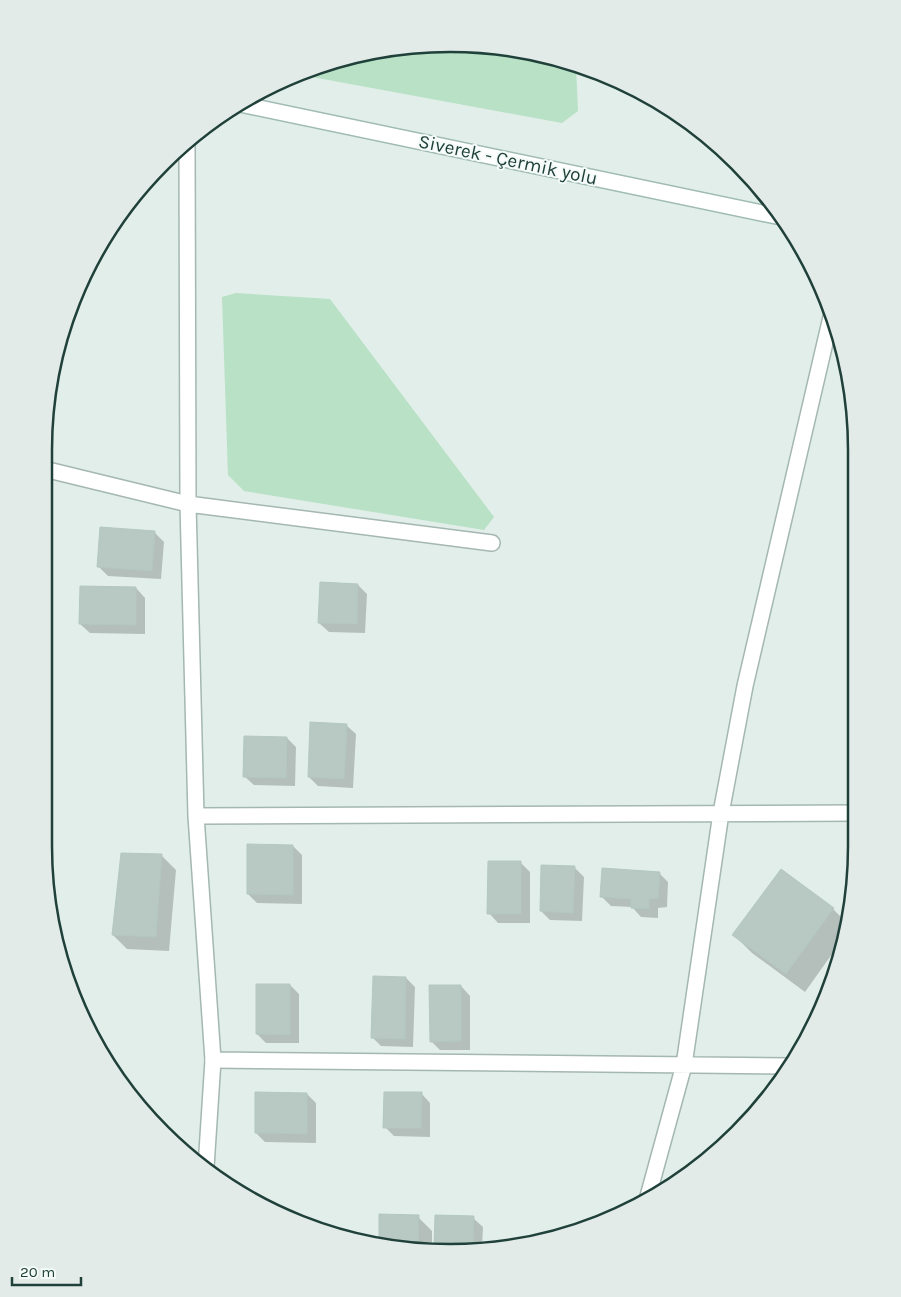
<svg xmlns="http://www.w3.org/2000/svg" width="901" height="1297" font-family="Karla,sans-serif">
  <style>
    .green { fill: #b8e1c6 }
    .shadow { fill: #0003 }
    .building { fill: #b7c9c2; stroke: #b3c8c1 }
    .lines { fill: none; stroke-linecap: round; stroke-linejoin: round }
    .minor-casing { stroke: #a4b7b1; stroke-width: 18 }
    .tertiary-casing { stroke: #a4b7b1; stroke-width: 18 }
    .secondary-casing { stroke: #9fbbb3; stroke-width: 18 }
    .minor { stroke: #fff; stroke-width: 15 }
    .tertiary { stroke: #fff; stroke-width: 15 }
    .secondary { stroke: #fff; stroke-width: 15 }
    .labels { text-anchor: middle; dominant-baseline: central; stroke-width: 4; stroke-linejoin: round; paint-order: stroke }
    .street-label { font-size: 19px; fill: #20413a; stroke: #f3faf7 }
    .rim { fill: none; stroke: #20413a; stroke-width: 2.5 }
  </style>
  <rect width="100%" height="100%" fill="#e2eee9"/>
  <path class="green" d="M451,44L530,52L576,66L578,111L562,123L296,74L371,52Z
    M236,293L330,299L494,517L484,530L244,491L228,475L222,297Z"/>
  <path class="shadow" d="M154,532L164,542L161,579L108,576L98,566Z
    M358,585L367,594L365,633L329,632L319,623Z
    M136,588L145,598V634L90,633L80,624Z
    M346,725L356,734L353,788L318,786L309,777Z
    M287,738L296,747L295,786L254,785L244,776Z
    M293,846L302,855V904L257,903L248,894Z
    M162,856L176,870L169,951L127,949L113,935Z
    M521,863L530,872V923H498L489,913Z
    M575,868L584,877L582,921L550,920L541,911Z
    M659,873L668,882L667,907L658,908V918L641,917L632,907L611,906L601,896Z
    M833,909L849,925L847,933L805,992L752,953L734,935Z
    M406,978L415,987L413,1047L381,1046L372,1037Z
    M290,985L299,994V1043H266L257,1034Z
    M461,986L470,996V1050H440L431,1041Z
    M421,1093L430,1103V1137L394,1136L385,1127Z
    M307,1094L316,1103V1143L265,1142L256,1133Z
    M418,1217L432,1231V1249L398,1250Z
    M473,1218L483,1227L482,1247L436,1249Z"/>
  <path class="building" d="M100,527L155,531L152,571L97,567Z
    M320,582L358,584L357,624L318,623Z
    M80,586L136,587V625L79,624Z
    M310,722L347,724L344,779L308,777Z
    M244,736L287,737L286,778L243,777Z
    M247,844L293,845V895L247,894Z
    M121,853L162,854L156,937L112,935Z
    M488,861H521V914H487Z
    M541,865L575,866L573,913L540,911Z
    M602,868L660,872L658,898L649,899V909L631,908V899L600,897Z
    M781,869L834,908L786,974L732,935Z
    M373,976L406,977L405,1039L371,1038Z
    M256,984H290V1035L256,1034Z
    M429,985H461V1041L430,1042Z
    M255,1092L307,1093V1134L255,1133Z
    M384,1092H422L421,1128H383Z
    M379,1214L419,1215L418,1249L398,1250L379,1245Z
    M435,1215L474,1216L473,1247L434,1249Z"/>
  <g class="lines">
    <g class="minor-casing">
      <path id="minor" d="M187,143L188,504L196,816L213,1060L792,1066
        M44,469L188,504L492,543
        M196,816L857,813
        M647,1200L684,1065L721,813L745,686L831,317"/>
    </g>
    <g class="tertiary-casing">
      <path id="tertiary" d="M206,1167L213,1060"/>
    </g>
    <g class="secondary-casing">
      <path id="secondary" d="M240,104L776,216"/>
    </g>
    <use href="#minor" class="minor"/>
    <use href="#tertiary" class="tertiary"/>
    <use href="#secondary" class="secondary"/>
  </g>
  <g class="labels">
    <g class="street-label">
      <text transform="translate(508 160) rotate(12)">Siverek - Çermik yolu</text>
    </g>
  </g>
  <path d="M0 0H901V1297H0ZM450 52H450A398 398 0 0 1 848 450V846A398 398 0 0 1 450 1244H450A398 398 0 0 1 52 846V450A398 398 0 0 1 450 52Z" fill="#e2ebe8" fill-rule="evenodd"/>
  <path class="rim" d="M450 52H450A398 398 0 0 1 848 450V846A398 398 0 0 1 450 1244H450A398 398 0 0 1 52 846V450A398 398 0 0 1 450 52Z"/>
  <path d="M12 1277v8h69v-8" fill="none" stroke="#20413a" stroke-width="2.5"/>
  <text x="20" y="1277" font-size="15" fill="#20413a" stroke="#f3faf7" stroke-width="4" paint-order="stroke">20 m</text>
</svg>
